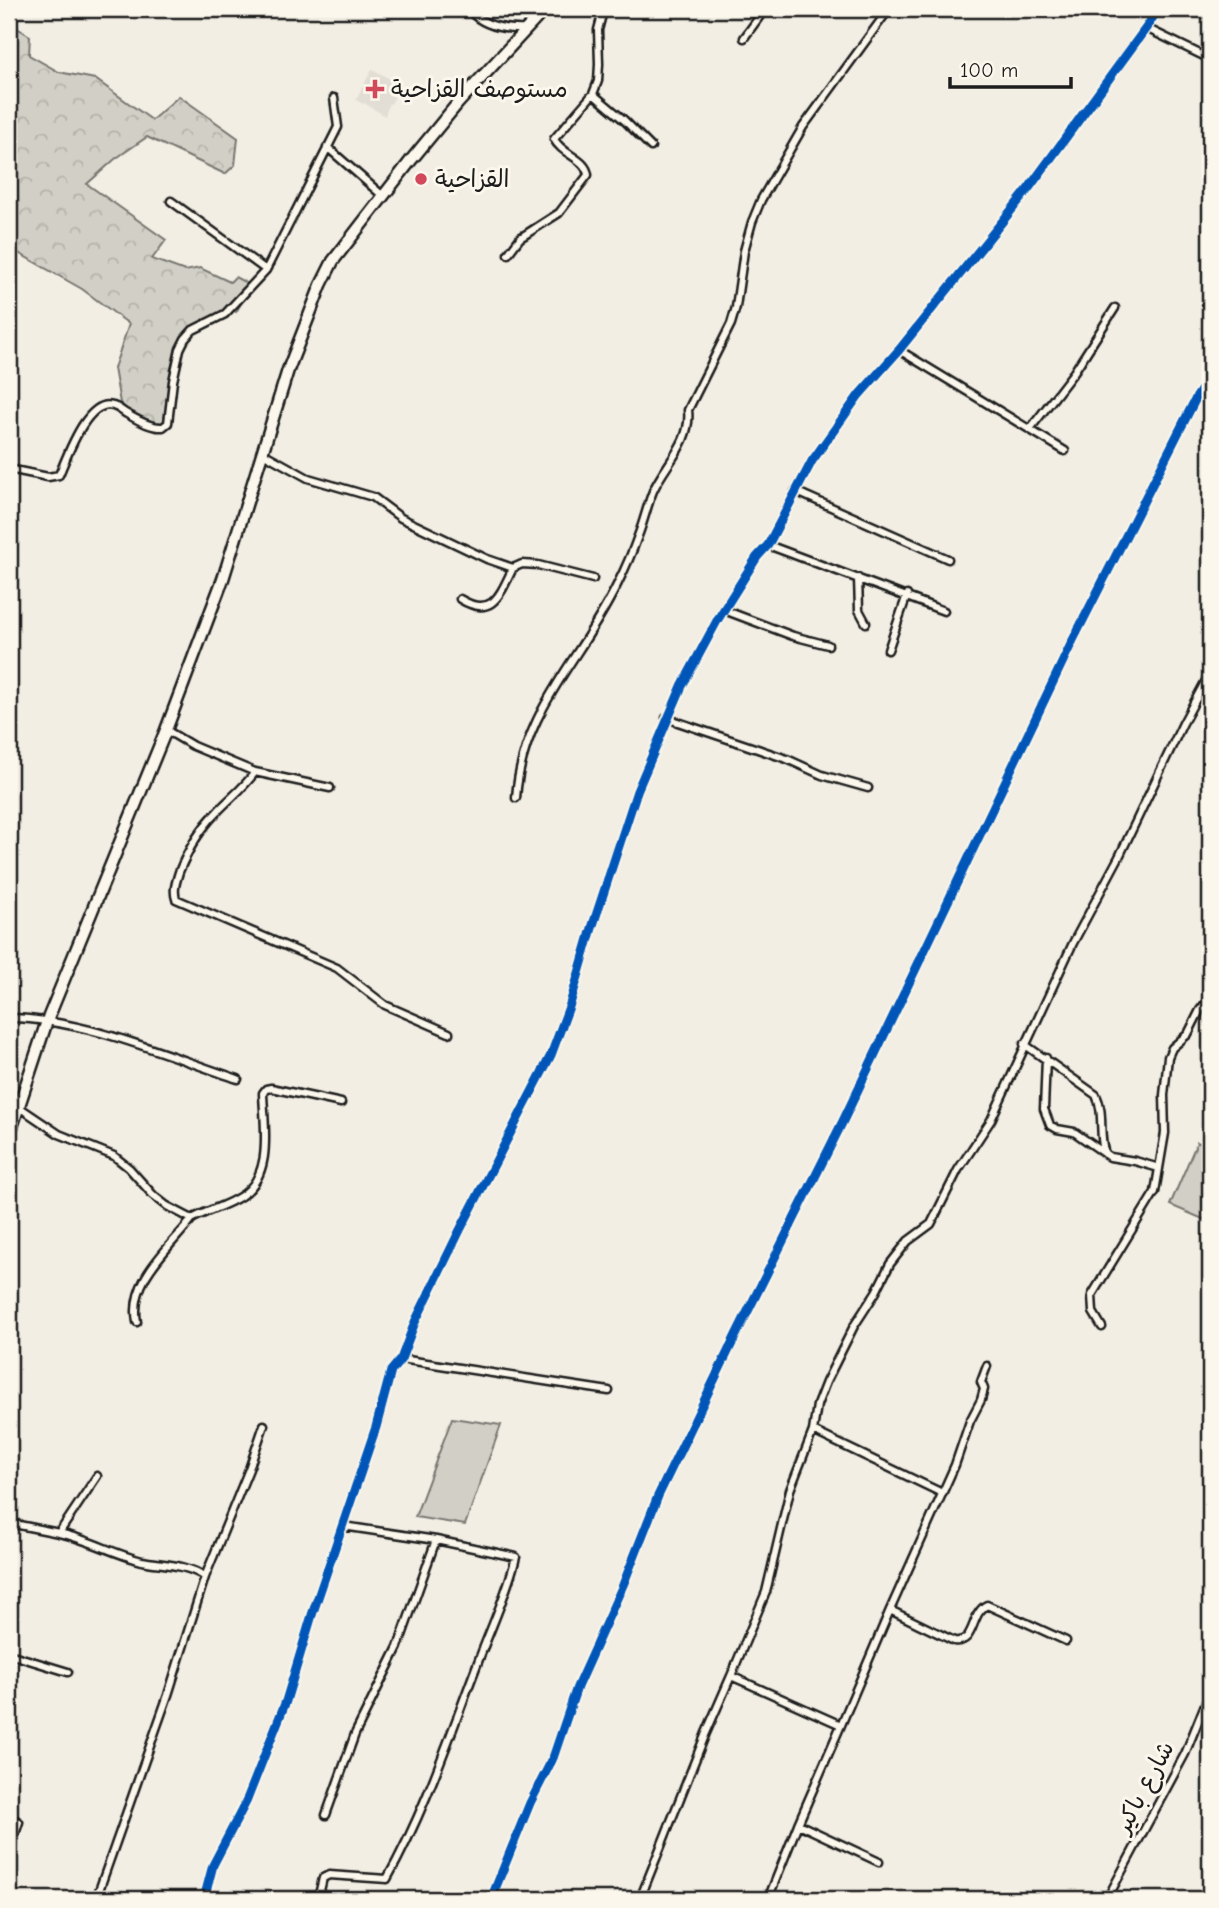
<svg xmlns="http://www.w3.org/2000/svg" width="1219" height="1908" font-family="'Comic Neue','Playpen Sans Arabic',sans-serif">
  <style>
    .built { fill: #e2ded5 }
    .green { fill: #d2cfc6; stroke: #777671; stroke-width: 2 }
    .forest { fill: url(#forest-crowns); stroke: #777671; stroke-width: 2 }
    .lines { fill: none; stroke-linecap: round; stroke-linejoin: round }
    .street-casing { stroke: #1c1c1c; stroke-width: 11 }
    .secondary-casing { stroke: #1c1c1c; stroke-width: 15 }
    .street { stroke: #fbf7ec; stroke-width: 6 }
    .secondary { stroke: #fbf7ec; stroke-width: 10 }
    .cycleway-casing { stroke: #fbf7ec; stroke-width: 13 }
    .cycleway { stroke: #0057b8; stroke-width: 9 }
    .poi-dot { fill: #d1495b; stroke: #fbf7ec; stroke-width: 2.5 }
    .labels { text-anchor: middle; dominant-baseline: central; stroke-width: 6; stroke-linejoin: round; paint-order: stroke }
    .poi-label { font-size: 24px; fill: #1c1c1c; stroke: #fbf7ec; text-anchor: start }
    .street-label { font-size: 24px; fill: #1c1c1c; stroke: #fbf7ec }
  </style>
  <defs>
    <pattern id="forest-crowns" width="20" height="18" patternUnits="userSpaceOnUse" patternTransform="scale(1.75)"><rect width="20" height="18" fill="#d2cfc6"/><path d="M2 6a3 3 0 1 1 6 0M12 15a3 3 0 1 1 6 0" fill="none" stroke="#b4b1aa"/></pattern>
  </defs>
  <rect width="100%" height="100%" fill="#f2eee4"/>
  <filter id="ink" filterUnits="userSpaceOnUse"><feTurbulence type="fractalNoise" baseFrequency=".0143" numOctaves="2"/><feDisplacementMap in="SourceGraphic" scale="14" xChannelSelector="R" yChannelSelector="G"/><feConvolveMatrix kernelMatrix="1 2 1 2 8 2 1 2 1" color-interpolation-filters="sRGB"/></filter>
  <g filter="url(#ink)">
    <path class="built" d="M372,69L401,85L393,96L395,97L391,104L389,103L385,116L364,103L363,104L356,100Z"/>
    <path class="green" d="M1197,1142L1210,1148V1222L1170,1205Z
      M452,1418L501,1425L465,1525L415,1517Z"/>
    <path class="forest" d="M9,23L30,36L29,55L59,72L95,79L152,120L179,96L238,138L235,165L225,174L147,137L115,159L87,184L166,240L152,259L185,271L200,268L230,282L235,277L252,286L236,312L231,308C206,323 175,342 170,374C168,390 169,407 168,423L151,425L138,420L120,403L114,368L129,324L82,289L13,250L9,259Z"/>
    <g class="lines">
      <g class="street-casing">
        <path id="street" d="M474,9V15C488,27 508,30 527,29
          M1146,28L1210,59
          M744,38L765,9
          M593,94L624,120L651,147
          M327,147L383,196
          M171,201L266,270
          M508,254L520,238L559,213L588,175C586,158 562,155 554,139L593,94L598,81L599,64L598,30L603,11L602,9
          M899,350L1065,451
          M1030,429L1074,372L1115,308
          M261,452L308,478L373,497L401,518L487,559L513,568L522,564L538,565L593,579
          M9,469L48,477L59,475C67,457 87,398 113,406C118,407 123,412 127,414C138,420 151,428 163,427L168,423L173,381L180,349L185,339L193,330L225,314L266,270L338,127L334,98
          M795,491L948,559
          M768,545L944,611
          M858,578L859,610L866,623
          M460,599C493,619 500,594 513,568
          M724,610L793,636L828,645
          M888,650L907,595
          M666,718L787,759L822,775L868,788
          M166,730L193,746L255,772L330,788
          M255,772C244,788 230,798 217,812C200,829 188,850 179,872C176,882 173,890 176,899L337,968L385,1005L449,1033
          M516,798C522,710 581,660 617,585C625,569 632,553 638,536C644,521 647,506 653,491C665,464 692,442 688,410L731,324L736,307L744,251L752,222L761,200L803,127L889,9
          M9,1018C84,1019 166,1055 238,1079
          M1024,1044L1096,1095C1105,1113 1098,1135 1105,1154
          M1046,1058L1044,1109L1050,1125L1057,1129L1074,1132L1110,1157L1135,1161L1159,1168
          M19,1107L59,1134L114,1156L129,1168L153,1195L167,1206L192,1219C168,1250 129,1280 137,1322
          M192,1219C208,1210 226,1206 241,1196C274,1175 264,1126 263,1093L266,1089L271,1088L341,1103
          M1102,1327L1093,1312L1092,1295L1155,1192L1165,1133L1164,1095L1168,1057L1172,1048L1188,1034L1200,1010L1210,997
          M401,1359L609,1391
          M813,1431L942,1493
          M9,1523L59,1533L97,1476
          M343,1526L436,1540
          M59,1533C88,1539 114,1554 142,1561C162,1565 188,1564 205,1577L168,1695L96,1899
          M205,1577L249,1469L264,1425
          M890,1610L955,1465L970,1421L981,1400L984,1389L981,1382L987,1366
          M9,1654L68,1672
          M731,1676L766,1592L790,1490L813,1431L817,1405L826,1382L854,1326L876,1292L890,1264L908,1241L931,1224L958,1170L991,1120L1073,943L1119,857L1183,723L1210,673
          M841,1725L890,1610L954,1641C976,1644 970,1613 987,1605L1066,1641
          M9,1728L12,1729
          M9,1816L19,1822L9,1853
          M204,1899L213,1865L246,1802L286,1701L312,1615L376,1427L391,1371L401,1359L415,1322L460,1230L551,1055L570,1004L592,928L637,791L682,686L718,619L757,557L768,545L812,461L859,395L899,350L1026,192L1146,28L1158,9
          M318,1899L323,1878L329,1875L387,1879C425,1811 450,1735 478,1662C491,1627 507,1594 516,1557L436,1540L398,1647L355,1734L326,1815
          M491,1899L530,1803L553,1758L577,1687L623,1585L658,1496L736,1335L843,1121L1073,640L1196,398L1210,377
          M640,1899L706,1733L731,1676L841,1725L798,1824
          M768,1899L798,1824L879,1862
          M1107,1899L1185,1754L1210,1692"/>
      </g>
      <g class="secondary-casing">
        <path id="secondary" d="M9,1136L47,1021L166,730L223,579L288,370L321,285L333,261L412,159L458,103L545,9"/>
      </g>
      <use href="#street" class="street"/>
      <use href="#secondary" class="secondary"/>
      <g class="cycleway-casing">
        <path id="cycleway" d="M204,1899L213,1865L246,1802L286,1701L312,1615L376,1427L391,1371L401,1359L415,1322L460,1230L551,1055L570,1004L592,928L637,791L682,686L718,619L757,557L768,545L812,461L859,395L899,350L1026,192L1146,28L1158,9
          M491,1899L530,1803L553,1758L577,1687L623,1585L658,1496L736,1335L843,1121L1073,640L1196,398L1210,377"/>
      </g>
      <use href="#cycleway" class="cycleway"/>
    </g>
  </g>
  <g class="poi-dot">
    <path d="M371.5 78.5h7v7h7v7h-7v7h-7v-7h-7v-7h7z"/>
    <circle cx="421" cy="179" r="7"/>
  </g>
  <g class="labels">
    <g class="poi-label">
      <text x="391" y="89">مستوصف القزاحية</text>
      <text x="435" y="179">القزاحية</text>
    </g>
    <g class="street-label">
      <text transform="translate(1144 1787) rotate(-62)">شارع باكير</text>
    </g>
  </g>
  <rect width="1219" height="1908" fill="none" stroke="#fbf7ec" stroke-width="35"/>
  <rect x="18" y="18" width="1184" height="1873" fill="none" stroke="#1c1c1c" stroke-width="2.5" filter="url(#ink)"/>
  <path d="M950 77v10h121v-10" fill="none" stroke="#1c1c1c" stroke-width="3.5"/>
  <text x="960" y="77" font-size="21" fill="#1c1c1c" stroke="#fbf7ec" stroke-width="5" paint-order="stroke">100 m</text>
</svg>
